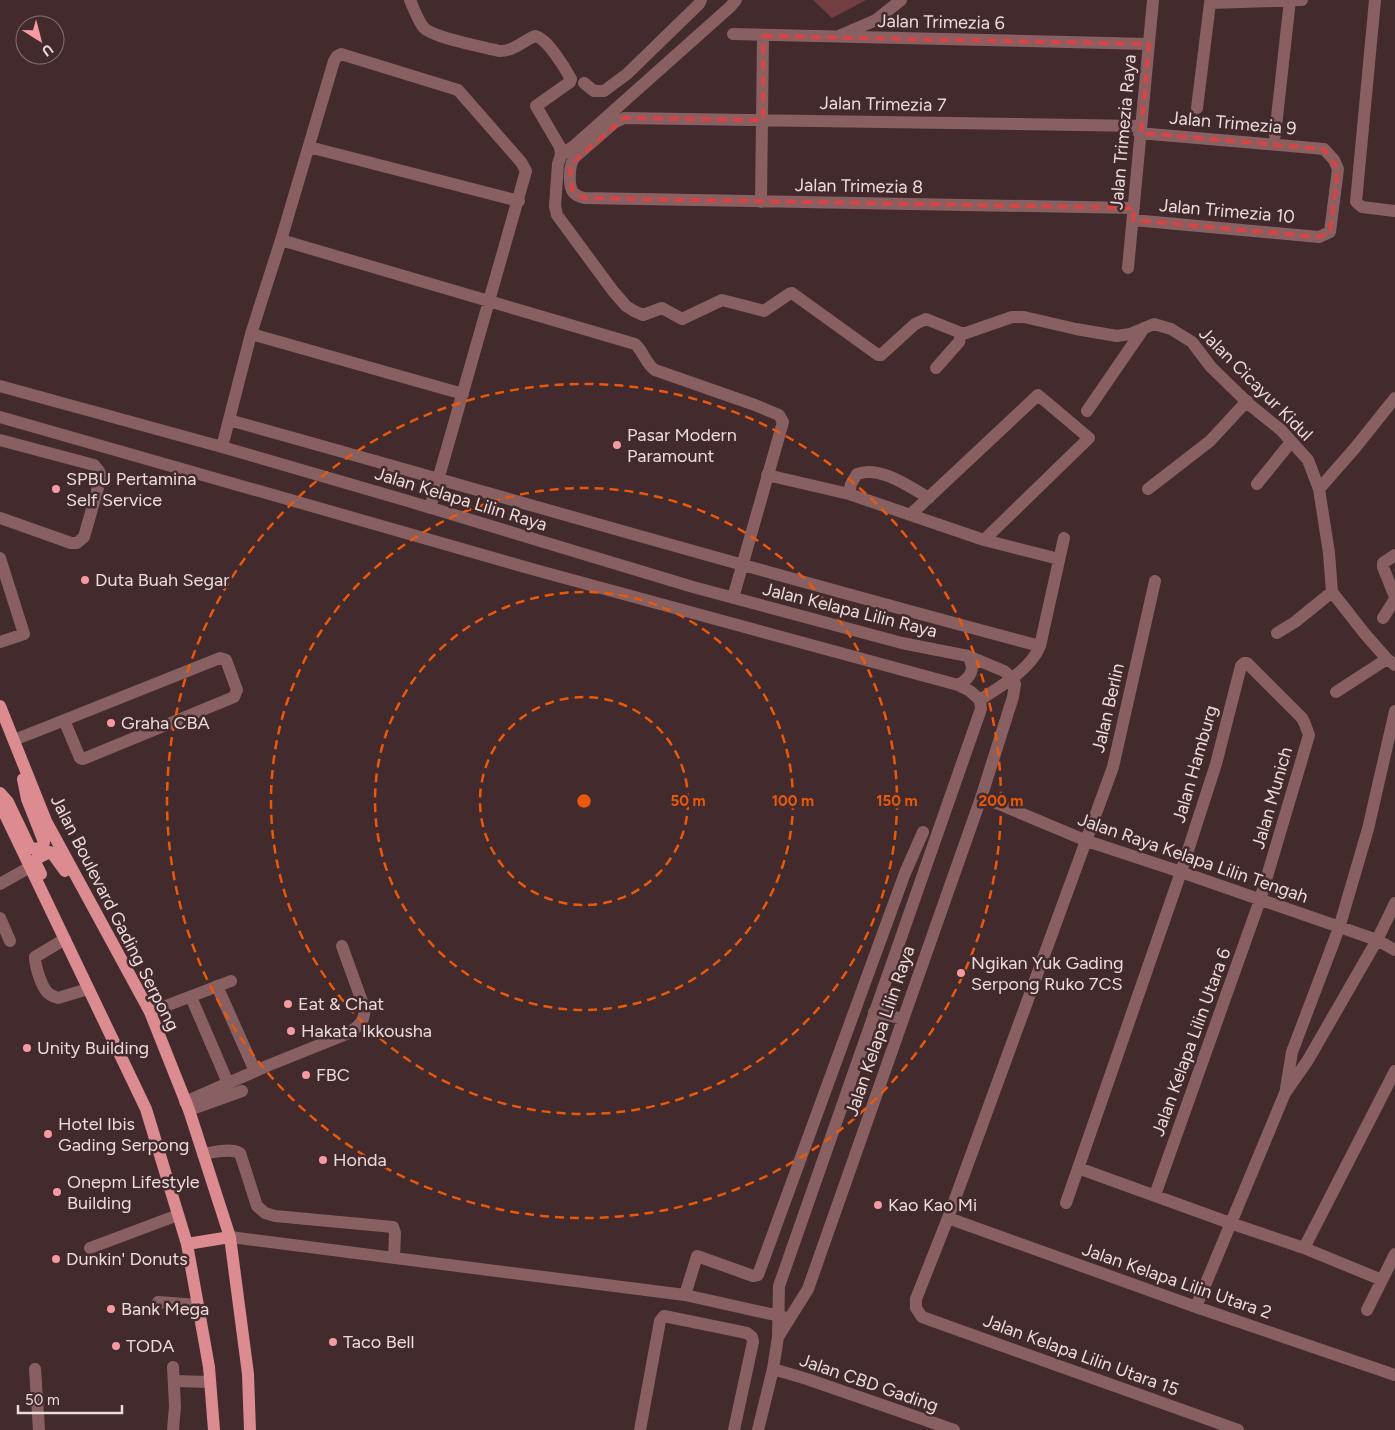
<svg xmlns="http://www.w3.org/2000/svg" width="1395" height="1430" font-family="Figtree,sans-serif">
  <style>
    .green { fill: #723e41 }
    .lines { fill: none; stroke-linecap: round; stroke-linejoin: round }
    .minor { stroke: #886062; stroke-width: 12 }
    .major { stroke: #dc8b90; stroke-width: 12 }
    .marked { fill: none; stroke: #d94343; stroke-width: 4; stroke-dasharray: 10 6; stroke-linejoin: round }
    .ring { fill: none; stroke: #e8590c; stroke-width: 2.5; stroke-dasharray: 9 6 }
    .poi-dot { fill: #f49aa0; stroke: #432a2c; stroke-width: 2 }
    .labels { text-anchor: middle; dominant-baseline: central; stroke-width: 5; stroke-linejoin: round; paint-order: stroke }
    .street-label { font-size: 18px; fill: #ecdbdb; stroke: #432a2c }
    .poi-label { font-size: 18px; fill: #ecdbdb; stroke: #432a2c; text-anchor: start }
    .centre { fill: #e8590c; stroke: #432a2c; stroke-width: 2.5 }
    .ring-label { font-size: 15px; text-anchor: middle; font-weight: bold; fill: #e8590c; stroke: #432a2c; stroke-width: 5; stroke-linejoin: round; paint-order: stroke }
  </style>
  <rect width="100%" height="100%" fill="#432a2c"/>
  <path class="green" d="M813,0H866L832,18Z"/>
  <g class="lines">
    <path class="minor" d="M410,0C414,9 418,21 424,28C434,38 484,47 499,51C512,52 523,41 535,36C547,38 565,68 571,79L570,82L536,106L560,147L561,155L558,164L555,206L557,215L613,291L626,306L634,311L643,315L662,308L682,319L722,300L764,311L789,294L792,293L878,355H881L915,324L926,319L961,333H966L1012,317H1024L1076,329L1117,336L1130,334L1154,324L1171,329L1192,342L1211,367L1250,405L1281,430L1308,460L1319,489L1329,553L1332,592L1365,634L1387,659L1395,665
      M1375,0L1356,202L1362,207L1395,211
      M733,34L1149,44
      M841,35L876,20L901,0
      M584,83L594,91H604L627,74L699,4L701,0
      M1197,108L1210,3L1302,0
      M1275,135L1290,0
      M309,147L519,201
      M561,155L574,146L730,7L736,0
      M761,202L763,36
      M1134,208L584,198C580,197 576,196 573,192C568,185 569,163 575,157L614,123L624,118L1141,126
      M1133,220L1319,237L1330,232L1338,169L1334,160L1324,149L1139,133
      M281,240L635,344C644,352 645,363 655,370L755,405L779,415L783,422L733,598
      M1128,268L1153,0
      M251,334L463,394
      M936,368L959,342L961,333
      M0,386L222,447L408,501L693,587L902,643L968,656L1004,671L1012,678L1015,684L1013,697L981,798L808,1289L778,1337
      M1087,411L1144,328
      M0,417L539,571L958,685L970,691L980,700L981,709L779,1286L778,1337L773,1369L758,1430
      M229,420C499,495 769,575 1040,646
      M0,440L94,465L99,471L101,477L84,537L77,543H71L0,518
      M222,447L251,334L281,240L334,61L337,56L341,54L458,90L521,162L526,171L430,508
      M767,475L849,494L984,540L1059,559
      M1257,484L1291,442
      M1148,489L1210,441L1247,401
      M1319,489L1355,448L1395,398
      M849,494L851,484L857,474C879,465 910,487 929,498
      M910,515L1038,395L1089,438L984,540
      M1395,555L1383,563V567L1395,597
      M0,558L24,634L0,642
      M1155,581L1113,767L948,1218L916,1299V1308L922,1317L1238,1430
      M1383,618L1395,599
      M1277,633L1295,622L1332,592
      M958,685C971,678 976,669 968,656
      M1336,692L1387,659
      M980,700C1002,685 1030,670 1040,646L1064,538
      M14,740L42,729L220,658L226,660L237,690L234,697L83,759L80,758L64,720
      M981,798L999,804L1087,841L1181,872L1377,940L1395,950
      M0,884L30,867
      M0,918L10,941
      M65,939L35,957C35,966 41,985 47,992C50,995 54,997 58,998L88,989
      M217,986L255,1071
      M191,997L228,1083
      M150,1012L231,981
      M874,1012L903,1019
      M1286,1088L1292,1052L1339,928L1368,829L1395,711
      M185,1102L267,1066L349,1033C359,1026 366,1020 364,1007L342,946
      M189,1110L242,1091
      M203,1154C214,1152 230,1148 240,1153L257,1206L265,1213L275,1216L393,1227L395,1233L394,1258
      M1078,1168L1230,1223L1304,1248L1382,1280
      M1066,1203L1181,872L1216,764L1241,666L1244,663H1247L1302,718L1305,724L1309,735L1260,900L1155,1195
      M948,1218L1196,1307L1395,1375
      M230,1237L685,1295L784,1317
      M90,1248L178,1215
      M1304,1248L1395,1071
      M685,1295L697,1256L753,1276L758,1275L905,873L923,832
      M158,1302L198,1305
      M1196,1307L1285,1093L1308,1060L1377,940L1395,903
      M1367,1310L1395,1254
      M173,1367L175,1406L173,1430
      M35,1369L39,1430
      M773,1369L807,1379L954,1430
      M174,1381L209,1382
      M640,1430L660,1321L664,1316L747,1333L752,1337L753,1342L734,1430"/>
    <path class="major" d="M0,706L46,821L150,1012L189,1110L230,1237L248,1374L250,1430
      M0,793L8,802L30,848L37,849L43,846L44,842L27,799L23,779
      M0,804L146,1109L187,1244L209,1367L214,1430
      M41,874L35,862L36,859L50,852L52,853L65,871
      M187,1244L230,1237"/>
  </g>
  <path class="marked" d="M763,36L1149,44L1141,133L1324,149L1338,169L1330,232L1319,237L1133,220L1134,208L584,198L572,190L570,165L624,118L763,120Z"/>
  <g class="ring">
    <circle cx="584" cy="801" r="104"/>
    <circle cx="584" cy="801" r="209"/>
    <circle cx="584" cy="801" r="313"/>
    <circle cx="584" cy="801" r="417"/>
  </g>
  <g class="poi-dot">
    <circle cx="617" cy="445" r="5"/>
    <circle cx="56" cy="489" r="5"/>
    <circle cx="85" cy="580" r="5"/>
    <circle cx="111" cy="723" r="5"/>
    <circle cx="961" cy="973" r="5"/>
    <circle cx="288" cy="1004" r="5"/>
    <circle cx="291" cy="1031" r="5"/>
    <circle cx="27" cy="1048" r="5"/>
    <circle cx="306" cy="1075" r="5"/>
    <circle cx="48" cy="1134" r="5"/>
    <circle cx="323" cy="1160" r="5"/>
    <circle cx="57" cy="1192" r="5"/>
    <circle cx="878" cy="1205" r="5"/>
    <circle cx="56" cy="1259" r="5"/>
    <circle cx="111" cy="1309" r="5"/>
    <circle cx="333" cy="1342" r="5"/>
    <circle cx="116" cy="1346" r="5"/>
  </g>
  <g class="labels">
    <g class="street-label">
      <text transform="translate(941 22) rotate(1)">Jalan Trimezia 6</text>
      <text transform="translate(883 104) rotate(1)">Jalan Trimezia 7</text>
      <text transform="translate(1233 123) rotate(5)">Jalan Trimezia 9</text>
      <text transform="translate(1123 132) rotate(-85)">Jalan Trimezia Raya</text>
      <text transform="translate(859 186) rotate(1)">Jalan Trimezia 8</text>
      <text transform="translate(1227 211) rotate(5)">Jalan Trimezia 10</text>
      <text transform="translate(1256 384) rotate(45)">Jalan Cicayur Kidul</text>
      <text transform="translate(461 499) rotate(17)">Jalan Kelapa Lilin Raya</text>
      <text transform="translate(850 610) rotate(14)">Jalan Kelapa Lilin Raya</text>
      <text transform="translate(1108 708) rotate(-77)">Jalan Berlin</text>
      <text transform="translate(1195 764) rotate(-74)">Jalan Hamburg</text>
      <text transform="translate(1272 798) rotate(-74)">Jalan Munich</text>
      <text transform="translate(1193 858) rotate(19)">Jalan Raya Kelapa Lilin Tengah</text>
      <text transform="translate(115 913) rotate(63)">Jalan Boulevard Gading Serpong</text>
      <text transform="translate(880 1031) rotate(-71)">Jalan Kelapa Lilin Raya</text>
      <text transform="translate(1191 1042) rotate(-70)">Jalan Kelapa Lilin Utara 6</text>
      <text transform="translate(1177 1281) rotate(19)">Jalan Kelapa Lilin Utara 2</text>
      <text transform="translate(1081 1355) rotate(20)">Jalan Kelapa Lilin Utara 15</text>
      <text transform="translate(869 1383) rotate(19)">Jalan CBD Gading</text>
    </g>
    <g class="poi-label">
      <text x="627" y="435">Pasar Modern<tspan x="627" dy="21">Paramount</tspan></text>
      <text x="66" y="479">SPBU Pertamina<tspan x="66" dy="21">Self Service</tspan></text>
      <text x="95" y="580">Duta Buah Segar</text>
      <text x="121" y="723">Graha CBA</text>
      <text x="971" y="963">Ngikan Yuk Gading<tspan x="971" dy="21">Serpong Ruko 7CS</tspan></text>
      <text x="298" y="1004">Eat &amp; Chat</text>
      <text x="301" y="1031">Hakata Ikkousha</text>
      <text x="37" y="1048">Unity Building</text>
      <text x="316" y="1075">FBC</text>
      <text x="58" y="1124">Hotel Ibis<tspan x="58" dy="21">Gading Serpong</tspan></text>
      <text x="333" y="1160">Honda</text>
      <text x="67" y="1182">Onepm Lifestyle<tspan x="67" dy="21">Building</tspan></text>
      <text x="888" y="1205">Kao Kao Mi</text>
      <text x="66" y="1259">Dunkin' Donuts</text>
      <text x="121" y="1309">Bank Mega</text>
      <text x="343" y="1342">Taco Bell</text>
      <text x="126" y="1346">TODA</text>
    </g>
  </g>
  <circle cx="584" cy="801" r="8" class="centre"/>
  <g class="ring-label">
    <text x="688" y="806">50 m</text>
    <text x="793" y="806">100 m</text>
    <text x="897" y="806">150 m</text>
    <text x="1001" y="806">200 m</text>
  </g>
  <g transform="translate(40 40) rotate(144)"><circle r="24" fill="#432a2c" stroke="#877172"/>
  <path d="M0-4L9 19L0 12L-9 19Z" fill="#f49aa0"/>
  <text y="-8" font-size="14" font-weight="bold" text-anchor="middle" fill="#ecdbdb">U</text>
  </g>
  <path d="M18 1405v8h104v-8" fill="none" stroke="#ecdbdb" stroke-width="2.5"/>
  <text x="25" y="1405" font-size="15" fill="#ecdbdb" stroke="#432a2c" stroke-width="4" paint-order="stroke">50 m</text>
</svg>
